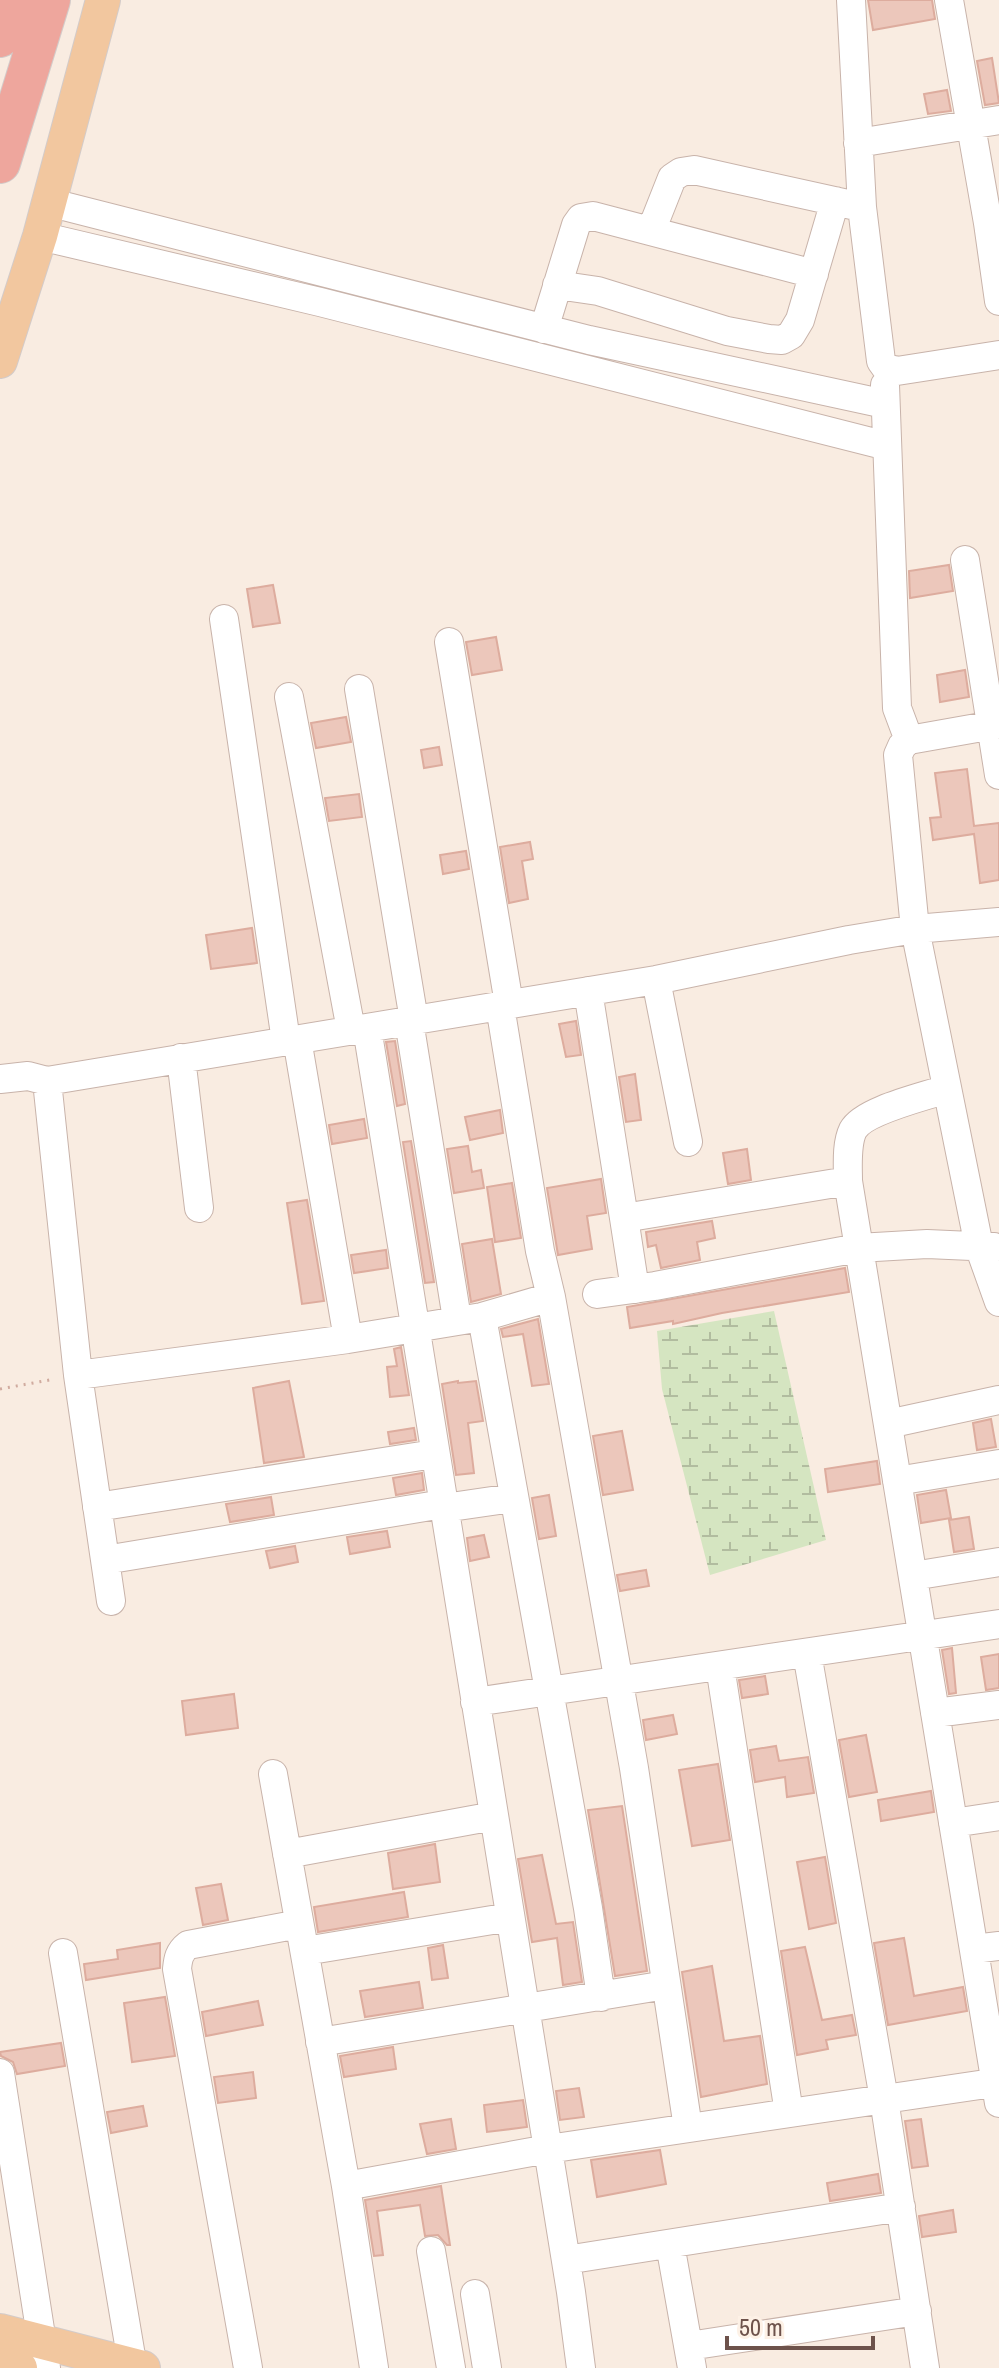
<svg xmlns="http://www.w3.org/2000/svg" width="999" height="2368" font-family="'Archivo Narrow',sans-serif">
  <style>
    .wetland { fill: url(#wetland-marsh) }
    .building { fill: #ecc7bb; stroke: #ddac9e; stroke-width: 2 }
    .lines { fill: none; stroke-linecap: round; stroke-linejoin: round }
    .minor-casing { stroke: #c8b3aa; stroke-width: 30 }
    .major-casing { stroke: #d3cbc9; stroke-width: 36 }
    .highway-casing { stroke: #d3cbc9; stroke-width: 42 }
    .path { stroke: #d0ab9f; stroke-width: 3; stroke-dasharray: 2 6; stroke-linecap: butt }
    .minor { stroke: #fff; stroke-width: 28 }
    .major { stroke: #f2c79f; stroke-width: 34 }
    .highway { stroke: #eea69d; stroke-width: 40 }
  </style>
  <defs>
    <pattern id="wetland-marsh" width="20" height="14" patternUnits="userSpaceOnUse" patternTransform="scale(2)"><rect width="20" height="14" fill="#d5e5c1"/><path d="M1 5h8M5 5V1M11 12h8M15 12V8" fill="none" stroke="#b1bc9f"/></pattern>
  </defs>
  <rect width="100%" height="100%" fill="#f9ece1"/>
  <path class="wetland" d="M774,1311L826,1540L710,1575L662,1389L657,1331Z"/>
  <path class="building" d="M868,0H932L935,19L873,30Z
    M992,58L999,103L985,105L977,61Z
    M947,90L951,111L928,114L924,94Z
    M949,565L953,591L910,598L909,571Z
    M273,585L280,623L253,627L247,589Z
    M496,637L502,670L472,675L466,642Z
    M965,670L969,697L940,702L937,675Z
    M346,717L351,742L316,748L311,723Z
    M439,747L442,765L424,768L421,750Z
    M967,769L974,826L999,823V880L980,883L974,834L933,840L930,818L941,817L935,773Z
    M359,794L362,817L329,821L325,798Z
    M530,842L533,859L522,861L528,899L509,903L500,847Z
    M466,851L469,869L443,874L440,855Z
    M252,928L257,963L211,969L206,935Z
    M576,1021L581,1055L566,1057L559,1024Z
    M395,1041L405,1104L397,1106L386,1042Z
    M635,1074L641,1120L626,1122L619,1077Z
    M500,1110L503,1133L470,1140L465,1117Z
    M364,1119L367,1138L332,1144L329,1125Z
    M411,1141L434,1282L425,1283L403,1142Z
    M468,1146L472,1172L481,1170L484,1188L454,1193L447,1149Z
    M747,1149L751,1180L728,1184L723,1153Z
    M601,1179L606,1213L587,1216L592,1249L558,1255L547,1188Z
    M512,1183L521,1238L495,1242L487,1187Z
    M307,1200L324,1301L302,1304L287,1203Z
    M712,1221L715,1238L697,1242L700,1260L661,1268L656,1245L648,1247L646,1232Z
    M492,1239L501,1294L471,1302L462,1244Z
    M386,1250L388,1268L354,1273L351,1255Z
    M845,1268L849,1292L722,1313L673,1324V1321L630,1328L627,1307Z
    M538,1319L549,1384L532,1386L523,1334L503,1337L501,1329Z
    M401,1347L409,1395L390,1397L387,1367L397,1366L394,1349Z
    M289,1381L304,1457L264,1463L253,1388Z
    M458,1381V1383L476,1381L483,1421L468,1423L474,1473L456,1475L442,1384Z
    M991,1419L996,1447L977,1450L973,1423Z
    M414,1428L416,1440L390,1444L388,1432Z
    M622,1431L633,1490L603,1495L593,1436Z
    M877,1461L880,1484L828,1492L825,1469Z
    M422,1473L424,1490L396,1495L393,1478Z
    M946,1490L951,1518L921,1523L917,1495Z
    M549,1495L556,1536L539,1539L532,1498Z
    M271,1497L274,1515L230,1522L226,1504Z
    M969,1517L974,1549L954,1552L949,1520Z
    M387,1531L390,1547L350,1554L347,1537Z
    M484,1535L489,1557L470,1561L467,1538Z
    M295,1546L298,1562L270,1568L266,1551Z
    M646,1570L649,1586L620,1591L617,1575Z
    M952,1648L956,1693L949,1694L942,1650Z
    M999,1654V1688L986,1690L981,1657Z
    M765,1676L768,1694L742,1698L739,1680Z
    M234,1694L238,1728L186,1735L182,1701Z
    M673,1715L677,1734L646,1740L643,1720Z
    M866,1735L877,1792L849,1797L839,1740Z
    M776,1746L779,1761L808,1757L814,1793L787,1797L785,1777L755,1782L750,1750Z
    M718,1764L730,1840L692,1846L679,1770Z
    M931,1791L934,1812L881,1821L878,1800Z
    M622,1806L647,1971L615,1976L588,1810Z
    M435,1844L440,1882L393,1889L388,1853Z
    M542,1855L556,1924L573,1922L582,1982L563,1985L557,1938L532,1942L518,1859Z
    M825,1857L836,1923L809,1929L797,1862Z
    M221,1884L228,1920L203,1925L196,1888Z
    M404,1892L408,1917L318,1932L314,1907Z
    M904,1938L914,1996L963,1987L967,2011L888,2025L874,1943Z
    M160,1943V1968L86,1980L84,1964L118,1959L117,1950Z
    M443,1945L448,1978L432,1980L428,1948Z
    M805,1947L822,2020L852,2015L856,2035L826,2040L828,2049L797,2055L781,1951Z
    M712,1966L724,2041L760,2036L767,2084L701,2097L682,1972Z
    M419,1982L423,2008L365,2017L360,1991Z
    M165,1997L175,2056L132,2062L124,2003Z
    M258,2001L263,2025L206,2036L202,2012Z
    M61,2043L65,2066L17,2074L13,2062L1,2056L0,2052Z
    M393,2047L396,2069L344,2077L340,2056Z
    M253,2072L256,2098L218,2103L214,2077Z
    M579,2088L584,2117L560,2120L556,2091Z
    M523,2100L527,2127L487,2132L484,2105Z
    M143,2106L147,2126L111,2133L107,2112Z
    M451,2119L456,2149L427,2154L420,2124Z
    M921,2119L928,2166L912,2168L905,2121Z
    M660,2150L666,2184L597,2197L591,2160Z
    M878,2174L881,2193L830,2201L827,2183Z
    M441,2186L450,2245H447L438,2235L425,2236L420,2205L377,2211L383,2255L374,2256L365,2200Z
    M953,2210L956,2232L922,2237L919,2216Z"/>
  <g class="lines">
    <g class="minor-casing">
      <path id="minor" d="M851,0L862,207L881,361L886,368L897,371L999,355
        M949,0L988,223L999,301
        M858,143L999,120
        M48,202L589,340L885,404
        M651,231L672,178L681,172L694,170L852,205
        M40,236L320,302L887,446
        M557,285L598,291L727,331L769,339L782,340L791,335L800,320L835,201
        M544,329L576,225L581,218L593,216L814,274
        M885,385L897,708L909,740
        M965,560L999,775
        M224,619L286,1041
        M449,642L509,1004
        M359,689L414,1020
        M289,697L351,1030
        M999,724L909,740L902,746L898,755L915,929L979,1246L999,1302
        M656,980L688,1142
        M588,991L624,1218L848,1181L999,2103
        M500,1006L540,1251L551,1297L634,1768L688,2128
        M409,1021L457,1319
        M367,1028L571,2292L581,2368
        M297,1039L348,1339
        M181,1058L199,1208
        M0,1079L28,1076L47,1081L656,980L849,940L915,929L999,922
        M47,1081L78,1375L111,1601
        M848,1181C848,1166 846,1144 853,1130C864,1110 924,1097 946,1089
        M624,1218L635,1289
        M597,1294L655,1286L858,1248L927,1244L994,1247
        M482,1317L588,1908L601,1997
        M78,1375L348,1339L482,1317L551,1297
        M888,1424L999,1400
        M897,1481L999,1464
        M97,1507L434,1454
        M444,1508L513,1498
        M105,1560L443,1504
        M913,1576L999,1562
        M807,1653L884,2099L925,2368
        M720,1666L789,2113
        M475,1702L999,1624
        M935,1713L999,1705
        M273,1774L346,2186L374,2368
        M953,1823L999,1816
        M287,1854L494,1816
        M974,1949L999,1946
        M305,1951L510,1917
        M63,1953L133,2368
        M320,2042L666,1985
        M0,2073L46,2368
        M346,2186L548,2149L999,2082
        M670,2244L692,2368
        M431,2251L451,2368
        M566,2260L901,2207
        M475,2294L487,2368
        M689,2346L917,2311
        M248,2368L177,1969C178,1959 179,1952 188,1945L299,1924"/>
    </g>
    <g class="major-casing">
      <path id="major" d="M0,361L40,236L103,0
        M0,2331L143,2368
        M0,2363L20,2368"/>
    </g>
    <g class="highway-casing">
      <path id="highway" d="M0,37L11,0
        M0,163L50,0"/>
    </g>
    <path class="path" d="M0,1389L55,1379"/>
    <use href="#minor" class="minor"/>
    <use href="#major" class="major"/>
    <use href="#highway" class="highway"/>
  </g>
  <path d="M727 2336v12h146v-12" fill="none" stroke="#6d524b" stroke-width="4"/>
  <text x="739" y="2336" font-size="24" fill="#6d524b" stroke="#fdf1e6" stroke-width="6" paint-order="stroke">50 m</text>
</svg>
